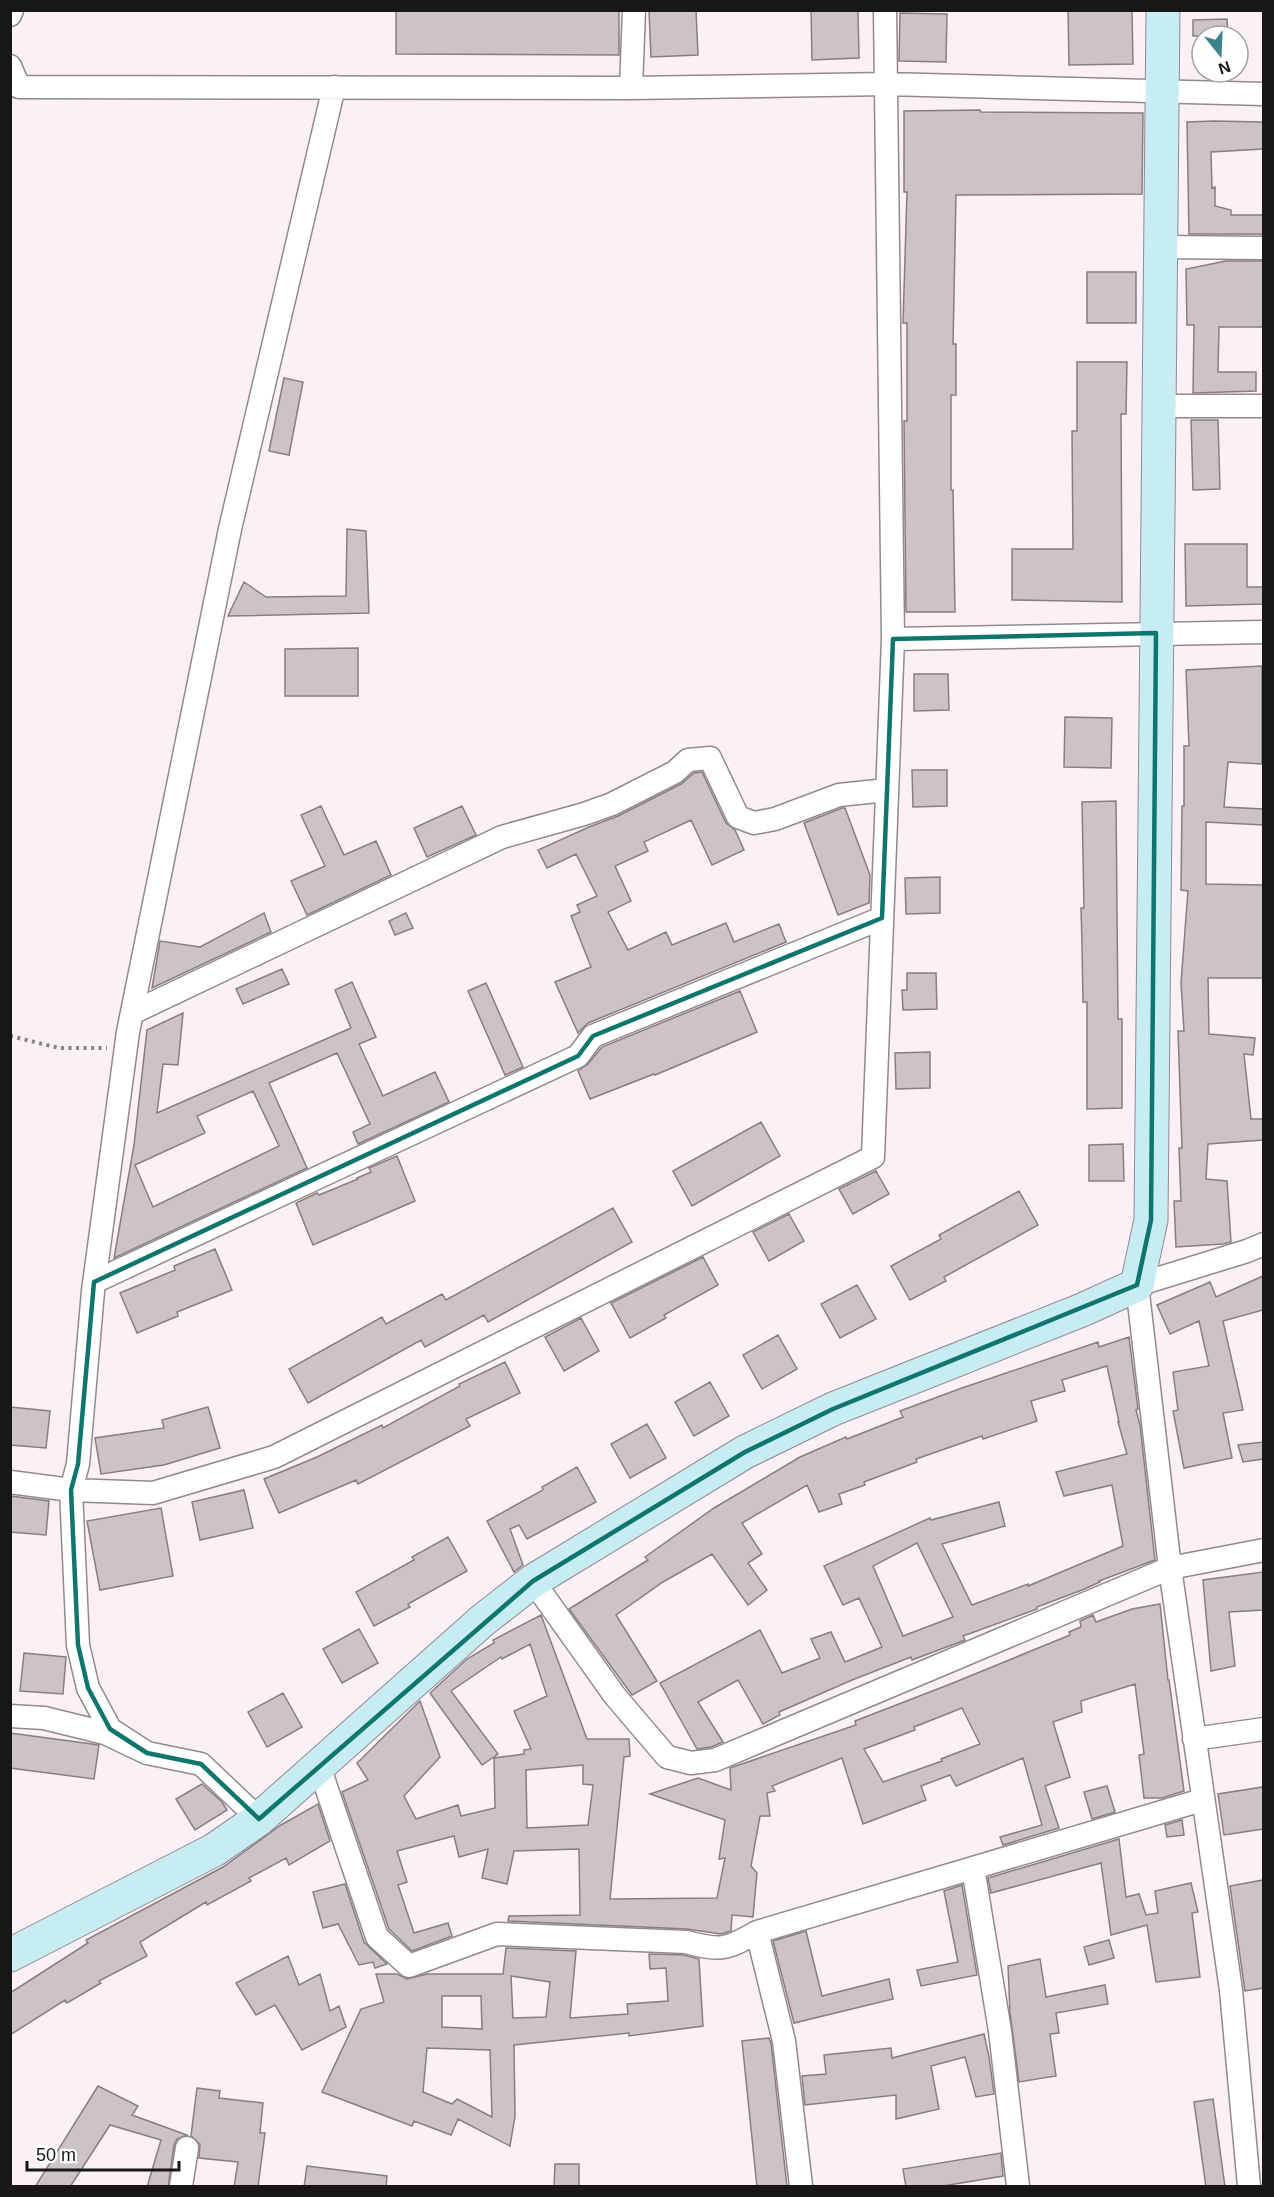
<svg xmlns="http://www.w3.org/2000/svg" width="1274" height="2197" font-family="Arial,sans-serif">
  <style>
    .building { fill: #ccc3c8; stroke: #877e83; stroke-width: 1.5; fill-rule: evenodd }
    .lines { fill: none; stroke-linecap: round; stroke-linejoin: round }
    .street-casing { stroke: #92898f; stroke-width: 25 }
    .secondary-casing { stroke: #92898f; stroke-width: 35 }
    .path { stroke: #898286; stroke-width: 4; stroke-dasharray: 3 4.5; stroke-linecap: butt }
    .street { stroke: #fff; stroke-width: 22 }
    .secondary { stroke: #c7ecf2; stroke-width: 33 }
    .marked { fill: none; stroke: #0f766e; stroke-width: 4.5; stroke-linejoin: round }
  </style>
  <rect width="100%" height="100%" fill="#faf0f6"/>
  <path class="building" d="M396,10H619V55L396,54Z
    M649,10H696L698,55L651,57Z
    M811,10H858L859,58L812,60Z
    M1068,10H1132L1133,64L1069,65Z
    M900,13L947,14L946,62L899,61Z
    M1227,19L1228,36H1193V20Z
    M980,110L981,112L1143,113L1142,194L956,195L953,344H956V395H951V490H953L955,612H906L904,421H907V323H903L907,192H904V111Z
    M1214,121L1263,122V149L1211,152L1212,188L1215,187V206L1231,210V215H1263V234H1189L1187,122Z
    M1226,261H1263V327H1219L1218,372H1256V391L1193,393L1194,325H1187L1186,269Z
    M1087,272H1136V323H1087Z
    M1077,362H1127L1126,414H1121L1122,602L1012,600V549H1073L1072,431H1077Z
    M284,378L303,382L289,455L269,451Z
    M1191,420H1218L1220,489L1193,490Z
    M347,529L366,531L369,613L228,616L244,582L266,597L346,596Z
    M1185,544H1247V587H1263V604L1186,606Z
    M358,648V696H285V649Z
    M1262,666V764L1228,762L1224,807L1263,809V825L1206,822V884L1263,885V978H1208L1209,1034L1255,1038L1253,1055L1244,1054L1251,1119H1263V1140L1208,1144L1206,1179L1227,1181L1231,1242L1223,1244L1176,1247L1174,1201H1181L1179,1148H1182L1178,1031H1184L1181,983L1188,891L1181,890L1182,806H1184V746H1189L1186,670Z
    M914,674H948L949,710L914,711Z
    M1065,717L1112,718L1111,768L1064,767Z
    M912,770H947V806L913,807Z
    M702,772L726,823L735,830L744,850L712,865L691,820L644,842L648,851L615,866L631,901L608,912L628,950L666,932L672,945L726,923L734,942L779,924L786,942L588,1023L578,1033L555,982L591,967L571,916L580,912L577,905L597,896L576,854L547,868L538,850L589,827L618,816L681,784L694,773Z
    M1116,801L1118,1019H1122V1108L1087,1109V1002H1083L1082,944L1081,908H1084L1082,802Z
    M321,806L344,855L376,841L391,875L307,915L291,881L325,866L301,815Z
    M462,806L476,835L427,857L414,828Z
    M842,808H845L870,875L869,903L838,915L804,823Z
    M940,877V913L906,914L905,878Z
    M264,913L271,932L152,988L160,941L200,947Z
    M406,913L413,928L395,935L389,921Z
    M282,969L289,984L243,1004L236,989Z
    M907,973H936L937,1009L903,1010L902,990H907Z
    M352,982L376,1037L359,1044L383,1096L435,1072L449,1102L358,1144L353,1132L370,1124L337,1053L269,1083L307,1168L114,1258L134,1145L147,1030L183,1013L178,1065L163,1064L157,1113L351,1028L335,990ZM253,1091L279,1146L153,1207L135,1165L205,1133L197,1116Z
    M486,983L523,1067L505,1075L468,991Z
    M740,991L757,1032L655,1075L654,1074L590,1099L578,1071L588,1064L602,1047Z
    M930,1052V1088L896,1089L895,1053Z
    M761,1122L780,1156L692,1206L673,1171Z
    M1123,1144L1124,1181H1089V1145Z
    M397,1156L415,1201L313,1245L296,1203L317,1193L319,1195L358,1179L357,1178L371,1172L369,1168Z
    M876,1171L889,1194L853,1214L839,1189Z
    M1019,1191L1038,1225L944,1277L946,1281L910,1300L891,1266L941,1239L939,1235Z
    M613,1208L632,1242L488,1322L484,1315L425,1347L421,1340L308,1403L289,1369L382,1317L386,1324L442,1294L446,1300Z
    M789,1214L804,1241L769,1261L753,1232Z
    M215,1249L232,1290L177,1312L178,1316L137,1333L120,1293L175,1270L174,1266Z
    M703,1257L718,1285L664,1315L666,1318L630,1338L611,1303Z
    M1263,1276V1310L1223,1321L1243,1410L1223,1413L1232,1458L1184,1468L1173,1411L1178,1410L1173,1372L1209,1366L1199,1321L1170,1334L1157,1305L1210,1282L1216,1297Z
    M857,1285L876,1319L840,1338L821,1304Z
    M581,1318L599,1351L564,1371L545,1337Z
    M778,1335L797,1369L762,1389L743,1355Z
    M1129,1337L1138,1409L1136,1410L1140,1425L1155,1560L1099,1581L1100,1582L1082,1590L1037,1607V1609L963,1636L965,1640L912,1660L911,1657L852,1680L779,1712L780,1715L763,1724L738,1680L698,1702L723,1742L711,1747L697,1749L660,1683L760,1630L782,1673L820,1658L811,1639L831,1632L845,1662L882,1647L859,1598L843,1605L824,1566L930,1518L931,1520L999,1502L1005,1526L942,1544L972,1605L1028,1584V1586L1123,1546L1112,1485L1064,1496L1056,1472L1127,1454L1118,1422H1119L1107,1366L1062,1380L1065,1391L1031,1401L1037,1421L983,1439L982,1436L916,1459L917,1462L864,1482L865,1485L839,1494L842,1504L819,1512L807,1485L742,1523L762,1554L748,1563L767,1590L748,1605L712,1554L663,1582L616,1615L657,1681L632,1695L569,1609L648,1560L645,1557L714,1508L800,1457L846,1437L847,1439L903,1417L900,1411L962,1388L1098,1342L1099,1347ZM917,1543L953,1617L903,1636L873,1566Z
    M505,1362L520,1393L466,1419L470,1426L358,1484L356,1480L279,1513L264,1479L317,1457L382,1425L383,1428L460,1386L459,1384Z
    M710,1382L729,1416L694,1436L675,1402Z
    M10,1407L50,1411L46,1448L10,1445Z
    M208,1407L220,1448L164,1465L101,1474L95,1438L164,1428L162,1420Z
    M647,1424L666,1458L630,1478L611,1444Z
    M1263,1442V1459L1243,1462L1238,1445Z
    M577,1467L596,1502L527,1539L519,1525L510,1529L523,1565L514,1572L487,1521L543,1490L542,1487Z
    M244,1490L253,1528L200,1540L192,1502Z
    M10,1496L49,1501L46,1535L10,1532Z
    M161,1508L173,1576L100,1590L87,1521Z
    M448,1537L467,1571L408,1604L410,1607L374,1626L356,1592L414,1560L412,1557Z
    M1263,1572V1610L1229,1612L1235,1666L1211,1671L1203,1580Z
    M1160,1604L1168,1680H1169L1184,1791L1162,1798H1144L1139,1755L1144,1754L1135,1684L1081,1701L1082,1712L1053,1722L1070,1777L1045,1786L1059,1828L1003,1845L1000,1837L1042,1825L1023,1758L956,1786L950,1775L921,1786L926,1800L863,1824L842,1758L772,1786L775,1791L767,1793L770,1816H760L751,1866L757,1873L753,1917L732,1915L731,1931L721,1934L687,1929L508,1921L509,1916L580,1915L579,1849L514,1851L507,1884L482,1878L488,1849L459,1857L454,1836L397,1851L407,1882L398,1885L414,1933L448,1923L452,1936L412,1951L389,1929L342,1792L368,1780L357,1763L420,1701L440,1757L404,1796L416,1819L458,1805L461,1816L495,1808L494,1758L524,1754V1750L531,1749L514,1711L547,1696L530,1644L502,1659L501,1657L451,1691L498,1754L482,1765L430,1693L467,1659L494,1643L493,1640L541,1615L587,1739H629L630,1756L624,1757L610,1899L717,1898L725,1858L719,1859L725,1820L650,1794L698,1778L731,1790L730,1768L856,1725L855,1721L953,1683L1070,1635L1069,1632L1081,1627L1080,1621L1093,1615L1096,1622L1132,1609ZM962,1708L980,1744L941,1759L942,1761L883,1782L864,1749L915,1730L914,1727ZM583,1765V1784L593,1785L588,1825L527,1828L526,1770Z
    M359,1629L378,1663L342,1683L323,1649Z
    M24,1653L66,1657L63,1694L20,1691Z
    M283,1693L302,1727L267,1747L248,1712Z
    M10,1733L99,1745L94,1779L10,1768Z
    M202,1784L222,1802L227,1810L195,1830L176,1799Z
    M1107,1786L1115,1812L1092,1819L1084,1792Z
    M1263,1787V1829L1224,1835L1218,1794Z
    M318,1804L330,1841L289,1865L286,1858L249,1878L251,1881L207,1905L206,1902L140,1942L147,1956L99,1981L101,1983L67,2003L65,2000L10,2035V1993L88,1943L86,1940L223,1867L281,1825Z
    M1182,1820L1184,1835L1167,1837L1165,1825Z
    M1119,1839L1126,1897L1139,1894L1146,1915L1158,1913L1155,1891L1191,1883L1198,1912L1192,1913L1200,1977L1156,1982L1147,1925L1111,1935L1101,1863L991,1893L988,1878Z
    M1263,1880V1988L1245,1991L1230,1886Z
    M345,1884L364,1942L387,1964L375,1968L373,1962L359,1965L338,1924L323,1928L313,1892Z
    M962,1885L977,1975L921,1986L917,1970L958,1962L944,1891Z
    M806,1931L822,1996L889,1979L893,1999L794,2023L773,1941Z
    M1109,1940L1114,1958L1089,1965L1084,1947Z
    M506,1948L576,1951L570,2018L628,2014L627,2004L668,2001L666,1968L650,1969L649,1954L684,1955L699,1959L703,2026L629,2036V2033L514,2045L515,2116L510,2146L458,2119L451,2135L414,2121L412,2126L322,2092L361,2009L384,2002L376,1974H397L407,1979L427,1974H503ZM511,1976L550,1982L546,2017L513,2018ZM442,1996H481L482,2029L442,2027ZM427,2048L490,2050L492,2117L457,2099L452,2104L423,2092Z
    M288,1956L299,1985L320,1974L330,2011L339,2006L346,2027L302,2050L275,2005L256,2015L236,1983Z
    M1040,1959L1046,1997L1105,1985L1108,2004L1056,2013L1059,2033L1050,2034L1056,2076L1019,2082L1010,2012L1008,1966Z
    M984,2034L989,2057L994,2094L976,2097L965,2057L931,2066L939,2109L896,2119V2095L805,2105L802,2076L826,2074L824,2055L891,2048L892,2058Z
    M769,2038L771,2043L787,2187H757L742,2041Z
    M98,2086L138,2106L132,2115L187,2135L177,2139L174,2145L168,2187H147L161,2140L110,2125L70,2187H35Z
    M197,2088L220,2091L219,2098L263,2103L260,2133H265L258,2187H234L238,2162L199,2158L200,2144L191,2136Z
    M1213,2099L1225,2187H1206L1194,2102Z
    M1001,2153L1003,2176L937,2187H906L903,2169Z
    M555,2164H579V2187H554Z
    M307,2166L387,2176L386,2187H304Z"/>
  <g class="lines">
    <g class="street-casing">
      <path id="street" d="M10,15L12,10
        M10,66L19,87L631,88L887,84L1264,94
        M631,88L634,10
        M1161,247L1264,248
        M1159,406H1264
        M893,639L1264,632
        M132,1013L502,837L584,814L612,804L675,772L688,760L710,758L738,817L754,823L775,819L839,795L887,790
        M94,1282L578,1056L593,1036L882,918
        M10,1482L71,1490L153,1493L274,1457L873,1157L893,639L885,10
        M533,1581L615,1696L667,1757L691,1763L715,1760L1170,1568L1264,1550
        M10,1716L44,1718L105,1733L147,1753L201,1764L259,1819
        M1194,1739L1264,1729
        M147,1753L110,1729L88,1688L78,1645L71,1490L78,1464L93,1291L128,1032L230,529L334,87
        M319,1766L377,1937L409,1966L497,1934L686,1942C720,1951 726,1950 757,1932
        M181,2186L187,2148
        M801,2186L784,2041L757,1932L973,1868
        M1018,2186L1000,2031L973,1868L1202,1800
        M1249,2186L1231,1990L1170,1568L1137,1285L1247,1251L1264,1244"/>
    </g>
    <g class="secondary-casing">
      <path id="secondary" d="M10,1955L214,1850L259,1819L483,1620L533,1581L745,1452L833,1409L1082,1310L1137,1285L1151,1220L1163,10"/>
    </g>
    <path class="path" d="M10,1036L59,1048H107"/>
    <use href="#street" class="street"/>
    <use href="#secondary" class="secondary"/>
  </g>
  <path class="marked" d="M1156,633L1151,1220L1137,1285L833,1409L745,1452L533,1581L259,1819L201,1764L147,1753L110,1729L88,1688L78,1645L71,1490L78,1464L94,1282L578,1056L593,1036L882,918L893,639Z"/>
  <rect width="1274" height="2197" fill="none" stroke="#191618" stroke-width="24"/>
  <g transform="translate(1220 54) rotate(162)"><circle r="28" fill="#ffffff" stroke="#a3a2a3" stroke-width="1.5"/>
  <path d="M0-4.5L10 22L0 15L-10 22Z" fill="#3c818e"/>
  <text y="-9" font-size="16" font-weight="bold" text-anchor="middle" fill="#191618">N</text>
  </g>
  <path d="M27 2161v9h152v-9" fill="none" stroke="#191618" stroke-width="3"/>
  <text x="36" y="2161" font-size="18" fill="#191618" stroke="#ffffff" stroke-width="4.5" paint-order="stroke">50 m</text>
</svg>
